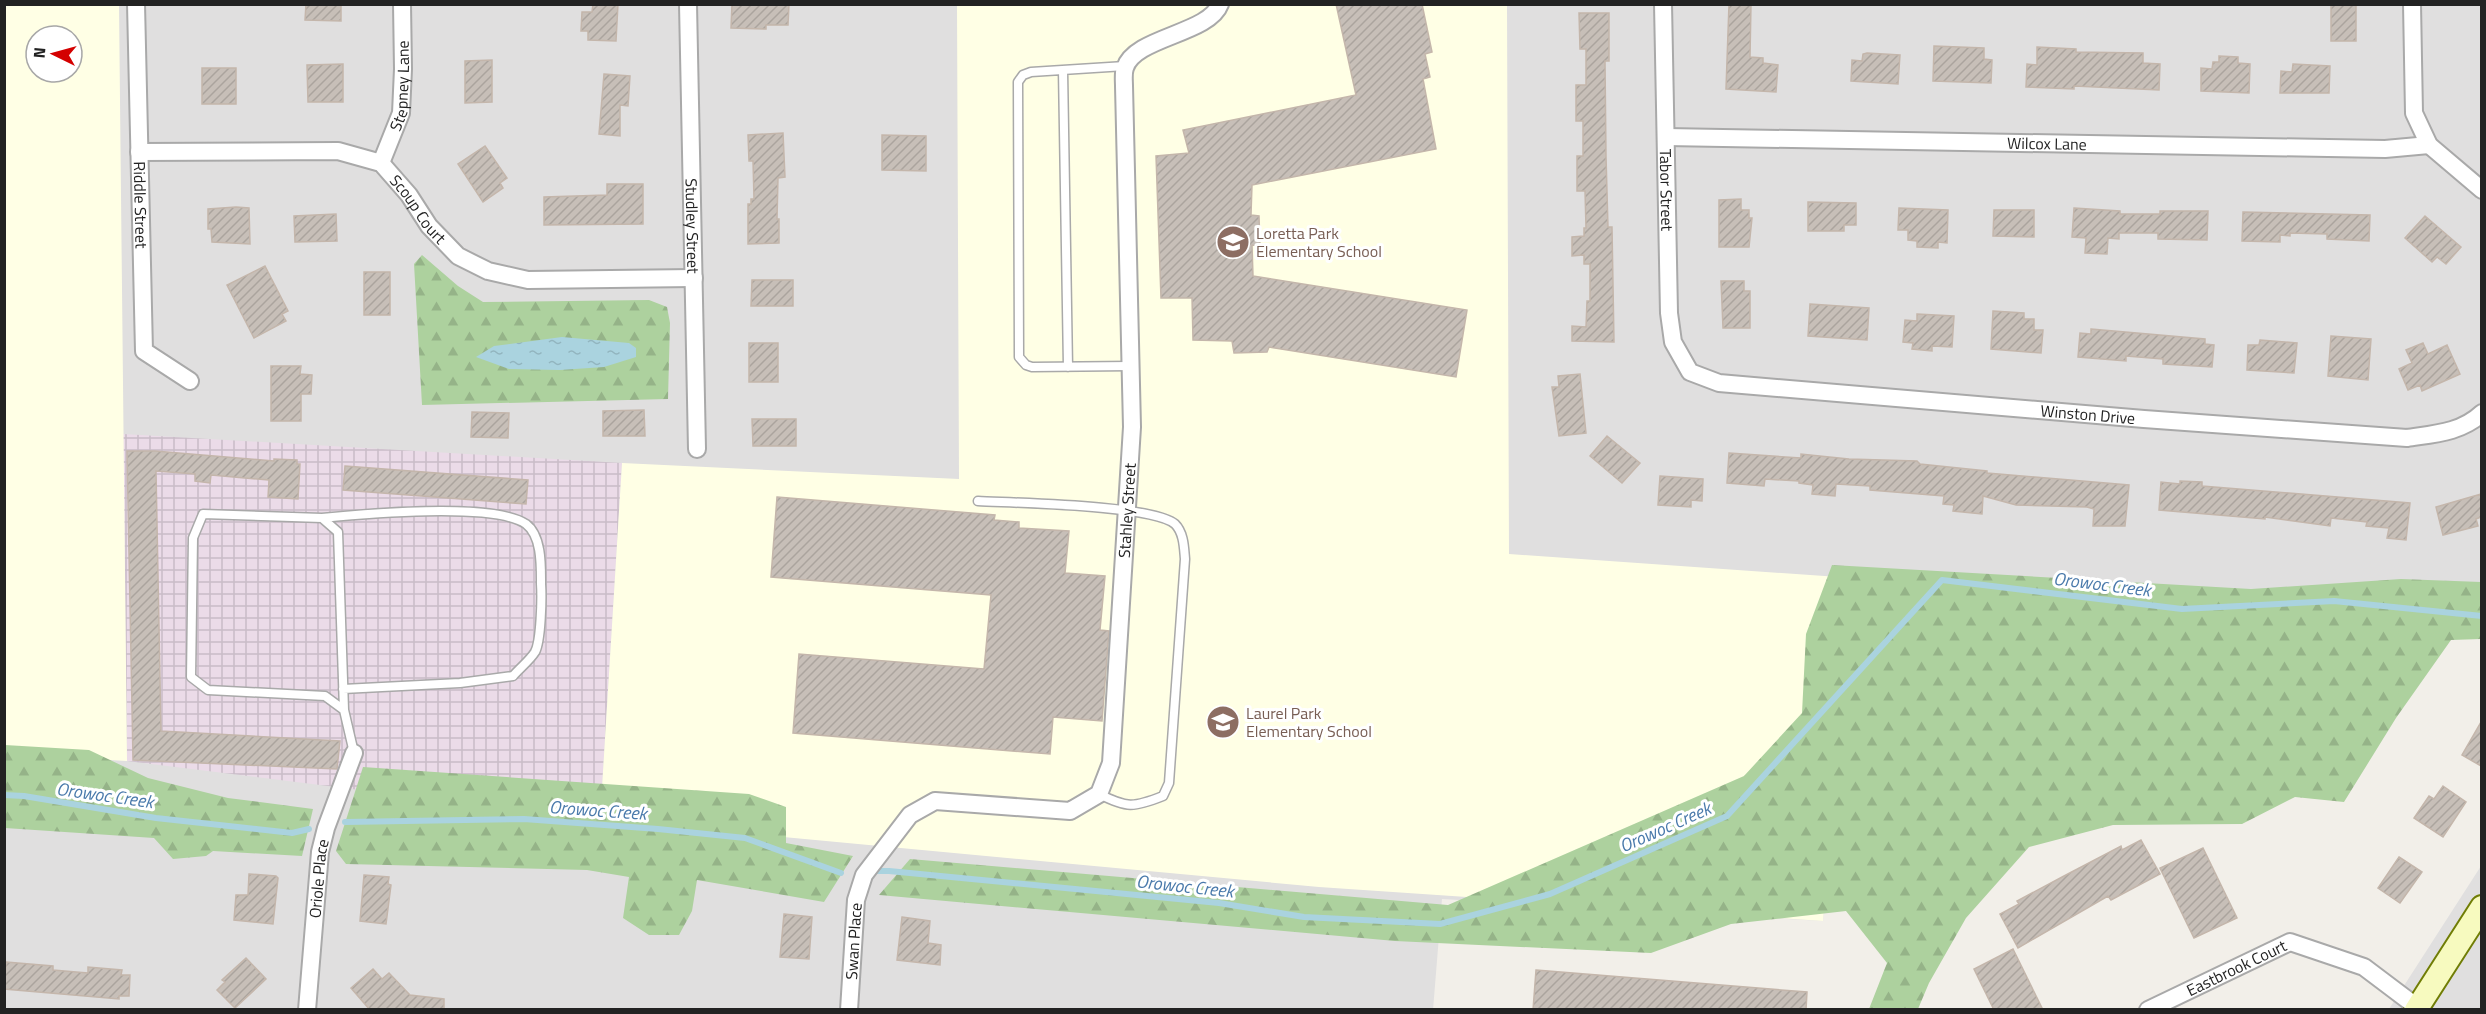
<svg xmlns="http://www.w3.org/2000/svg" width="2486" height="1014" font-family="'Titillium Web',sans-serif">
  <style>
    .residential { fill: #e0dfdf; fill-rule: evenodd }
    .industrial { fill: url(#industrial-grid) }
    .education { fill: #ffffe5; fill-rule: evenodd }
    .forest { fill: url(#forest-firs) }
    .water { fill: url(#water-ripples) }
    .lines { fill: none; stroke-linecap: round; stroke-linejoin: round }
    .stream { stroke: #aad3df; stroke-width: 6 }
    .building { fill: url(#building-hatch); stroke: #c4b6ab; stroke-width: 1.5 }
    .lane-casing { stroke: #a9a9a9; stroke-width: 11 }
    .street-casing { stroke: #a9a9a9; stroke-width: 20 }
    .secondary-casing { stroke: #707d05; stroke-width: 26 }
    .lane { stroke: #fff; stroke-width: 8 }
    .street { stroke: #fff; stroke-width: 16 }
    .secondary { stroke: #f7fabf; stroke-width: 22 }
    .labels { text-anchor: middle; dominant-baseline: central; stroke-width: 6; stroke-linejoin: round; paint-order: stroke }
    .street-label { font-size: 16px; fill: #222; stroke: #fff }
    .education-label { font-size: 16px; fill: #785e54; stroke: #fff; text-anchor: start }
    .water-label { font-size: 18px; font-style: italic; fill: #4a7aab; stroke: #fff }
  </style>
  <defs>
    <pattern id="industrial-grid" width="8" height="8" patternUnits="userSpaceOnUse" patternTransform="scale(1.5)"><rect width="8" height="8" fill="#ebdbe8"/><path d="M0 4h8M4 0v8" fill="none" stroke="#c9bcc7"/></pattern>
    <pattern id="forest-firs" width="22" height="20" patternUnits="userSpaceOnUse" patternTransform="scale(1.5)"><rect width="22" height="20" fill="#add19e"/><path d="M5 1l3.5 6h-7zM16 11l3.5 6h-7z" fill="#95b388"/></pattern>
    <pattern id="water-ripples" width="26" height="14" patternUnits="userSpaceOnUse" patternTransform="scale(1.5)"><rect width="26" height="14" fill="#aad3df"/><path d="M2 4q2-2 4 0t4 0M15 11q2-2 4 0t4 0" fill="none" stroke="#92b5bf"/></pattern>
    <pattern id="building-hatch" width="6" height="6" patternUnits="userSpaceOnUse" patternTransform="scale(1.5)"><rect width="6" height="6" fill="#c7bfb8"/><path d="M-1 1l2-2M0 6l6-6M5 7l2-2" fill="none" stroke="#aba49e"/></pattern>
  </defs>
  <rect width="100%" height="100%" fill="#f2efe9"/>
  <path class="residential" d="M5,5H2481V600L1853,578L1823,921L1442,899L1433,1010H5ZM36,36H72V72H36Z
    M2481,866V1009H2389Z"/>
  <path class="industrial" d="M123,434L622,463L600,820L127,761Z"/>
  <path class="education" d="M4,5H119L127,761L5,754ZM36,36H72V72H36Z
    M957,5H1507L1509,554L1853,578L1823,921L1319,887L600,820L622,463L959,479Z"/>
  <path class="forest" d="M422,255L458,286L483,302L649,300L667,307L670,323L668,399L422,405L414,264Z
    M1832,565L2251,589L2401,579L2481,582V639L2451,640L2396,718L2344,802L2295,797L2242,824L2113,825L2029,847L1966,918L1929,983L1918,1009H1869L1887,963L1846,911L1731,924L1651,953L1395,941L879,895L910,859L1448,905L1744,776L1802,713L1806,634Z
    M5,745L89,750L148,778L228,798L313,809L302,856L213,851L206,856L173,859L154,838L5,828Z
    M363,767L749,794L786,807V843L853,856L824,902L697,880L692,911L679,935H649L623,918L629,877L587,870L346,864L336,851Z"/>
  <path class="water" d="M562,337L629,343L636,348V357L604,367L560,370L509,369L476,357L494,346Z"/>
  <g class="lines">
    <path class="stream" d="M4,795L24,796L156,818L292,833L309,829
      M345,822L524,819L658,829L745,838L841,873
      M874,871H889L1219,903L1304,917L1440,924L1550,894L1727,816L1942,580L2182,609L2334,601L2482,616"/>
  </g>
  <path class="building" d="M306,4H341V21L305,20Z
    M593,4H618L616,41L588,40V31H581L582,12H592Z
    M732,4H789L788,25H766V29L731,28Z
    M1336,4H1422L1432,52L1425,54L1430,77L1423,79L1436,149L1252,185L1251,215L1259,216L1260,246L1252,245L1253,276L1467,310L1456,377L1269,347L1267,352L1234,353L1232,341L1193,340L1192,298H1161L1156,156L1189,153L1183,130L1356,95Z
    M1729,4H1751L1750,57L1763,58V63L1778,65L1776,92L1726,89Z
    M2331,4H2356V41H2331Z
    M1579,13H1609V61H1605L1606,156L1608,227H1612L1614,342L1572,341V326L1586,327L1587,301H1590V264H1584V255L1572,256V237L1584,236V228H1586L1585,191H1577V156H1583V121H1576V85H1586V49H1580Z
    M1934,46L1984,48V59L1992,60L1991,83L1933,81Z
    M2037,47L2076,49V52L2143,53V63L2160,64L2159,90L2074,86V89L2026,87L2027,64L2037,65Z
    M1867,53L1900,55L1898,84L1851,81L1852,60L1862,61L1863,54Z
    M2219,56L2238,57V63L2250,64L2249,93L2201,91V68L2212,69L2213,62H2219Z
    M492,60V102L465,103V61Z
    M343,64V102H308L307,65Z
    M2293,64L2330,66L2329,93H2280L2281,71L2292,72Z
    M202,68H236V104H202Z
    M604,74L630,76L628,106L620,105V136L599,134Z
    M783,133L785,177L778,178L777,219H779V243L748,244V204H751V199H754L753,161H749L748,135Z
    M882,135L926,136V171L882,170Z
    M485,146L507,178L500,183L503,188L483,202L458,164Z
    M607,184H643V224L544,225V197L607,195Z
    M1741,199V210H1749V218H1752L1749,247H1719V200Z
    M1808,202L1856,203V225H1844V231H1808Z
    M236,207L249,208L250,244L212,242L211,229H208V209Z
    M1899,208L1948,210L1947,243L1938,242V248L1917,247V241L1908,240V230H1898Z
    M2074,208L2120,211V214H2160V211H2208L2207,240L2158,239V233H2119V239L2108,238L2107,254L2085,253L2086,238L2072,237Z
    M1994,210H2034V237L1993,236Z
    M2243,212L2370,215L2369,241L2327,239V234L2290,233V236L2280,235V242L2242,241Z
    M336,214L337,241L295,242L294,216Z
    M2425,216L2461,247L2446,264L2437,257L2432,262L2405,238Z
    M265,266L288,311L282,314L286,321L254,338L227,285Z
    M364,272H390V315H364Z
    M752,280H793V306H751Z
    M1721,281H1744V291H1750V328H1723Z
    M1810,304L1869,308L1867,340L1808,336Z
    M1993,311L2024,313V319H2034V330H2043L2041,353L1991,349Z
    M1917,314L1954,316L1952,347L1932,346V351L1912,349L1913,343L1903,342L1905,320L1917,321Z
    M2091,329L2205,339V344L2214,345L2212,367L2163,364V359L2126,356V361L2078,357L2080,333L2091,334Z
    M2331,336L2371,339L2368,380L2328,376Z
    M2260,340L2297,343L2294,373L2247,370L2248,345H2259Z
    M749,343H778V382H749Z
    M2423,343L2428,354L2447,345L2460,374L2422,391L2420,385L2408,390L2399,369L2412,363L2406,350Z
    M271,366H301L300,374L312,375L311,394H301V421H271Z
    M1580,374L1586,433L1559,436L1552,387H1559L1558,376Z
    M644,410L645,436H603V411Z
    M472,412L509,413L508,438L471,437Z
    M752,419H796V446H753Z
    M1607,436L1640,463L1622,483L1590,456Z
    M127,451H155L274,461V459L297,460V464H300L298,499L268,497L269,480L211,475L210,483L195,481V474L156,471L161,731L340,741L337,769L133,760Z
    M1729,453L1801,458V454L1849,459L1917,461L1920,464L1987,471V473L2129,485L2125,526H2093L2094,509L2087,507L2016,505L1983,496L1982,514L1953,511L1954,505L1943,504L1944,496L1870,490V486L1836,484L1835,496L1812,494L1813,485L1799,483V481L1765,479L1764,486L1727,483Z
    M345,466L528,480L526,504L343,490Z
    M1660,476L1703,479L1702,501L1691,500V507L1658,505Z
    M2180,481L2202,482V486L2410,503L2406,540L2387,538L2389,528L2366,526L2367,522L2331,518L2330,526L2265,517V519L2159,510L2161,482L2180,484Z
    M2481,494V517L2476,519L2478,526L2443,535L2436,507Z
    M777,497L995,515L994,520L1019,522V528L1069,531L1065,573L1105,576L1100,630L1109,631L1102,721L1053,717L1050,754L793,733L799,654L984,669L991,595L771,577Z
    M2481,722V766L2462,755Z
    M2443,786L2466,802L2443,837L2414,818L2429,796L2434,799Z
    M2141,840L2160,874L2111,900L2108,896L2018,948L2000,914L2019,904L2017,901L2064,876L2121,846L2122,850Z
    M2203,848L2237,918L2194,938L2160,868Z
    M2399,857L2422,872L2400,903L2378,888Z
    M249,874L276,876L278,878L273,924L234,920L236,895H248Z
    M364,875L389,877L388,884L391,885L386,924L360,921Z
    M784,914L812,917L809,959L780,957Z
    M902,917L930,921L928,943L941,945L940,965L897,960Z
    M2013,949L2043,1010H1994L1974,969Z
    M246,958L266,979L235,1008L217,990L225,982L222,980Z
    M6,962L53,966V970L88,973V967L122,970L121,975H130L129,996H119V999L4,989Z
    M373,969L382,979L389,973L410,995L444,999V1010H370L351,988Z
    M1536,970L1807,992L1806,1010H1533Z"/>
  <g class="lines">
    <g class="lane-casing">
      <path id="lane" d="M1125,66L1031,72L1023,75L1018,82L1019,357L1026,365L1032,367L1131,366
        M1063,70L1068,367
        M978,501C1014,503 1153,505 1175,524C1184,533 1184,548 1185,559L1169,783L1163,796C1133,808 1127,808 1099,794
        M322,518C363,514 494,502 526,524C542,536 541,566 541,584C542,598 541,641 535,652C530,660 520,668 513,676L460,683L343,689
        M344,710L338,532L322,518L203,514L193,538L191,677L208,690L325,696L344,710L354,753"/>
    </g>
    <g class="street-casing">
      <g id="street">
        <path id="s1" d="M136,4L144,351L190,381"/>
        <path id="s2" d="M688,4L697,449"/>
        <path id="s3" d="M1663,4L1669,313L1673,342L1690,372L1719,383L2144,419L2407,438C2433,434 2461,433 2482,413"/>
        <path d="M2412,4L2414,113L2429,145L2482,190"/>
        <path id="s4" d="M1666,137L2385,149L2429,145"/>
        <path id="s5" d="M139,152L338,151L381,163L409,195L429,226L458,256L488,271L528,280L694,278"/>
        <path id="s6" d="M381,163L401,113L403,69L402,4"/>
        <path id="s7" d="M307,1010L320,852L326,828L354,753"/>
        <path id="s8" d="M849,1010L856,900L864,875L910,815L935,801L1070,811L1099,794L1111,763L1132,427L1124,86C1124,81 1123,73 1125,68C1134,37 1209,34 1220,4"/>
        <path id="s9" d="M2148,1010L2290,942L2364,967L2417,1007"/>
      </g>
    </g>
    <g class="secondary-casing">
      <path id="secondary" d="M2416,1010L2482,907"/>
    </g>
    <use href="#lane" class="lane"/>
    <use href="#street" class="street"/>
    <use href="#secondary" class="secondary"/>
  </g>
  <defs>
    <g id="school-disc" transform="scale(1.725)"><circle r="9.5" fill="#8d6e63" stroke="#fff"/><path d="M0-5L7-2L0 1L-7-2ZM-4 1L0 2.5L4 1V4Q0 6-4 4Z" fill="#fff"/></g>
  </defs>
  <g fill-rule="evenodd">
    <use href="#school-disc" x="1233" y="242"/>
    <use href="#school-disc" x="1223" y="722"/>
  </g>
  <g class="labels">
    <g class="street-label">
      <text stroke="none"><textPath href="#s6" startOffset="81">Stepney Lane</textPath></text>
      <text stroke="none"><textPath href="#s4" startOffset="381">Wilcox Lane</textPath></text>
      <text stroke="none"><textPath href="#s3" startOffset="186">Tabor Street</textPath></text>
      <text stroke="none"><textPath href="#s1" startOffset="201">Riddle Street</textPath></text>
      <text stroke="none"><textPath href="#s5" startOffset="303">Scoup Court</textPath></text>
      <text stroke="none"><textPath href="#s2" startOffset="222">Studley Street</textPath></text>
      <text stroke="none"><textPath href="#s3" startOffset="774">Winston Drive</textPath></text>
      <text stroke="none"><textPath href="#s8" startOffset="696">Stahley Street</textPath></text>
      <text stroke="none"><textPath href="#s7" startOffset="132">Oriole Place</textPath></text>
      <text stroke="none"><textPath href="#s8" startOffset="69">Swan Place</textPath></text>
      <text stroke="none"><textPath href="#s9" startOffset="98">Eastbrook Court</textPath></text>
    </g>
    <g class="education-label">
      <text x="1256" y="233">Loretta Park<tspan x="1256" dy="18">Elementary School</tspan></text>
      <text x="1246" y="713">Laurel Park<tspan x="1246" dy="18">Elementary School</tspan></text>
    </g>
    <g class="water-label">
      <text transform="translate(2102 584) rotate(7)">Orowoc Creek</text>
      <text transform="translate(105 795) rotate(8)">Orowoc Creek</text>
      <text transform="translate(598 810) rotate(4)">Orowoc Creek</text>
      <text transform="translate(1665 827) rotate(-24)">Orowoc Creek</text>
      <text transform="translate(1185 886) rotate(6)">Orowoc Creek</text>
    </g>
  </g>
  <rect width="2486" height="1014" fill="none" stroke="#222222" stroke-width="12"/>
  <g transform="translate(54 54) rotate(275)"><circle r="28" fill="#ffffff" stroke="#a7a7a7" stroke-width="1.5"/>
  <path d="M0-4.5L10 22L0 15L-10 22Z" fill="#d40000"/>
  <text y="-9" font-size="16" font-weight="bold" text-anchor="middle" fill="#222222">N</text>
  </g>
</svg>
